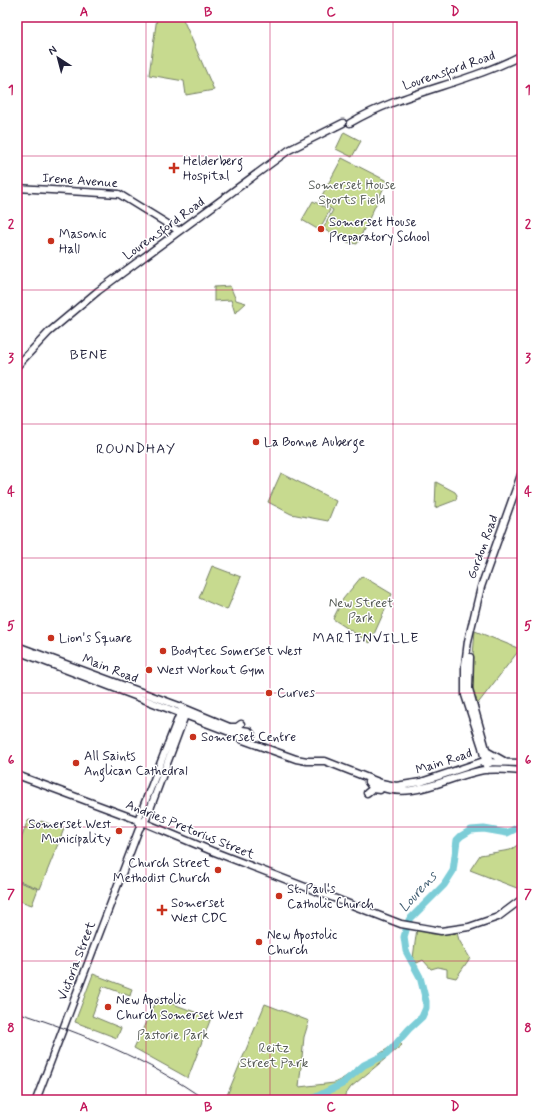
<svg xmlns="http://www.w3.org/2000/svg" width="539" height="1117" font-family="Mynerve,sans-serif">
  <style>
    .green { fill: #c7da8f; stroke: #747e65 }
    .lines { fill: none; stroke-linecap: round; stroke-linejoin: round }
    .river { stroke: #7ccdd7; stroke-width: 7 }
    .secondary-casing { stroke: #22223b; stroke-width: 9 }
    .secondary { stroke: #fff; stroke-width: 6 }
    .rail { stroke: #22223b; stroke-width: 1 }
    .grid { fill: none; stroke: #c2185b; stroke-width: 1; stroke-opacity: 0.55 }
    .poi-dot { fill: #c8321e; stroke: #fff; stroke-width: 1.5 }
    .labels { text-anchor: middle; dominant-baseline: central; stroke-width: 3; stroke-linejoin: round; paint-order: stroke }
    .street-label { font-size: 13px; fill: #22223b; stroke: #fff }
    .poi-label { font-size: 13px; fill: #22223b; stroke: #fff; text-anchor: start }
    .park-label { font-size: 13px; fill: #545954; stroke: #fff }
    .neighbourhood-label { font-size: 14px; letter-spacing: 1px; fill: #22223b; stroke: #fff }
    .water-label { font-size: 14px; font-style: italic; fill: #425e72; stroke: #fff }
    .neatline { fill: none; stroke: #c2185b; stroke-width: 1.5 }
    .grid-label { font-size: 13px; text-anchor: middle; font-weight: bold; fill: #c2185b }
  </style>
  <rect width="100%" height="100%" fill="#fff"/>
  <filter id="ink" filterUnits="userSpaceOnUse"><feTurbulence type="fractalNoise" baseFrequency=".025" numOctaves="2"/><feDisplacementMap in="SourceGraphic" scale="8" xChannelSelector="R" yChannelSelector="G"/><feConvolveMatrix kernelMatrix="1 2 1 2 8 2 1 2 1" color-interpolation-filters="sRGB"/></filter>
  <g filter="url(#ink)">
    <path class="green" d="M157,17H182L214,90L186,95L184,81L149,75Z
      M344,132L361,141L352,157L336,149Z
      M342,158L387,181L357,244L347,242L323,229L333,210L319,201Z
      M313,201L330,210L319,230L302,220Z
      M230,286L236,300L246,303L235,313L231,300L214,301V287Z
      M281,473L336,501L328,521L291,514L268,502Z
      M436,482L455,492L457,495L456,500L435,508Z
      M212,566L241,577L227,610L199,598Z
      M362,576L392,594L370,643L333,619L343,599Z
      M475,631L520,649L476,706L471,679Z
      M29,820L39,823L41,821L64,829L40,889L17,880V851L27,822Z
      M522,842V890L470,870L480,855L510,850Z
      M19,882L38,889L32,905L17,900Z
      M417,928L431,934L457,933L459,940L470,958L456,978L447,976V969L438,967L431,969L423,960L417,963L413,958Z
      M93,974L132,989L130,996L103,986L92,1016L121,1028L117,1038L75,1022Z
      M157,998L211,1018L188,1078L134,1048Z
      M265,1004L309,1021L304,1037L299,1087L334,1083L342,1079L393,1045L397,1040L402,1045L351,1087L342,1100H225Z"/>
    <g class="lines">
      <path class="river" d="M291,1100L312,1099L342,1084L364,1065L387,1054L409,1029L422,1017L426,1008V1001L420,977L406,951L404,937L409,920L444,885L453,871L457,840L461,836L471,830L484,829L507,833L519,827L522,820"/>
      <g class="secondary-casing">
        <path id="secondary" d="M350,123C404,91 467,84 522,55
          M17,188L119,194L179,231
          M17,366L49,332L98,291L289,150L343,123
          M17,646L179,706L239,731
          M17,651L232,733L243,740L296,759L307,761H325L381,783L396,786L421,782L481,762L522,763
          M470,657L469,689L490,763
          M231,727H237L241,724
          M238,734L242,730L249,731L252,735L249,741
          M488,752L504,761
          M487,770L482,747L465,695V665L468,641L481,587L522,472
          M17,775L138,820L212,851L401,924L441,931L469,927L498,917L522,899
          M368,782L371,786L375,783
          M374,785C413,801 441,779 479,771C493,768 508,770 522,771
          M367,793L372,789L380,790
          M139,824L138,820L181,711
          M36,1100L120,879L139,829L147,817L187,710"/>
      </g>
      <use href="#secondary" class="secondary"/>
      <path class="rail" d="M17,1012C82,1033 150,1060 205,1100"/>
    </g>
  </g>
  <path class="grid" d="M146,17V1100M270,17V1100M393,17V1100M17,156H522M17,290H522M17,424H522M17,558H522M17,693H522M17,827H522M17,961H522"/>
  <g class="poi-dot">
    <path d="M172 162h4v4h4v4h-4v4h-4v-4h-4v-4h4z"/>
    <circle cx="321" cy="229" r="4"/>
    <circle cx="51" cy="241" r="4"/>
    <circle cx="256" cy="442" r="4"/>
    <circle cx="51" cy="638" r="4"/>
    <circle cx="163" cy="651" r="4"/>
    <circle cx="149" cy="670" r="4"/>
    <circle cx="269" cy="693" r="4"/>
    <circle cx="193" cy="737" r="4"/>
    <circle cx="76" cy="763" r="4"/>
    <circle cx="119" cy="831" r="4"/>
    <circle cx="218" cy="870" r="4"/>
    <circle cx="279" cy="896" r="4"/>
    <path d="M160 904h4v4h4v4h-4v4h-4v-4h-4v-4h4z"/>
    <circle cx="259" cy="942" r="4"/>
    <circle cx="108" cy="1007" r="4"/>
  </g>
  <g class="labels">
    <g class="street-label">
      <text transform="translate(449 71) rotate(-19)">Lourensford Road</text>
      <text transform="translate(80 181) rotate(4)">Irene Avenue</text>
      <text transform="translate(164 229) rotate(-36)">Lourensford Road</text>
      <text transform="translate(483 547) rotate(-70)">Gordon Road</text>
      <text transform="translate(110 669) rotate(21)">Main Road</text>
      <text transform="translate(444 762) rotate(-18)">Main Road</text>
      <text transform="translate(190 830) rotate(22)">Andries Pretorius Street</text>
      <text transform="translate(77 961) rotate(-69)">Victoria Street</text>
    </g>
    <g class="poi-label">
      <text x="183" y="161">Helderberg<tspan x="183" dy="15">Hospital</tspan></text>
      <text x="329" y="222">Somerset House<tspan x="329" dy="15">Preparatory School</tspan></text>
      <text x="59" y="234">Masonic<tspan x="59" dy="15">Hall</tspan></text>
      <text x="264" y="442">La Bonne Auberge</text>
      <text x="59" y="638">Lion's Square</text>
      <text x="171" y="651">Bodytec Somerset West</text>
      <text x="157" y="670">West Workout Gym</text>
      <text x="277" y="693">Curves</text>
      <text x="201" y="737">Somerset Centre</text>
      <text x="84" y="756">All Saints<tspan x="84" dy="15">Anglican Cathedral</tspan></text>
      <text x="111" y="824" text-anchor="end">Somerset West<tspan x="111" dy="15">Municipality</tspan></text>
      <text x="210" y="863" text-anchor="end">Church Street<tspan x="210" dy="15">Methodist Church</tspan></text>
      <text x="287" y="889">St. Paul's<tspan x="287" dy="15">Catholic Church</tspan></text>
      <text x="171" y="903">Somerset<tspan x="171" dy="15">West CDC</tspan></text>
      <text x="267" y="935">New Apostolic<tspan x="267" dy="15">Church</tspan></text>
      <text x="116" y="1000">New Apostolic<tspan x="116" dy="15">Church Somerset West</tspan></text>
    </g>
    <g class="park-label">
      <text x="352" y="185">Somerset House<tspan x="352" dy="15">Sports Field</tspan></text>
      <text x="361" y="603">New Street<tspan x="361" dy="15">Park</tspan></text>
      <text x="173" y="1035">Pastorie Park</text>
      <text x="274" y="1048">Reitz<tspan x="274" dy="15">Street Park</tspan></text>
    </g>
    <g class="neighbourhood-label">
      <text x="89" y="355">BENE</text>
      <text x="136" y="449">ROUNDHAY</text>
      <text x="366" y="638">MARTINVILLE</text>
    </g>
    <g class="water-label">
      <text transform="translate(418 892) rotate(-48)">Lourens</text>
    </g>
  </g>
  <rect width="539" height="1117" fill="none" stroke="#fff" stroke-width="44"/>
  <g transform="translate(58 58) rotate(324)" stroke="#ffffff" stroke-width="3" paint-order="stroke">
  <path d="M0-3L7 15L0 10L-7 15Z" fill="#22223b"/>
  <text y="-6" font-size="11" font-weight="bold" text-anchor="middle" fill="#22223b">N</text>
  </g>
  <rect x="22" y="22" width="495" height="1073" class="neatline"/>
  <g class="grid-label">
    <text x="84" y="16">A</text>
    <text x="208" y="16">B</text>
    <text x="331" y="16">C</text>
    <text x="455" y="16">D</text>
    <text x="11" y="94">1</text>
    <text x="528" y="94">1</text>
    <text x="11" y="228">2</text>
    <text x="528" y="228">2</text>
    <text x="11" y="362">3</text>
    <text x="528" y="362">3</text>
    <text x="11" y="496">4</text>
    <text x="528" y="496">4</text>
    <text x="11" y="630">5</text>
    <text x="528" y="630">5</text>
    <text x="11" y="764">6</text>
    <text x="528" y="764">6</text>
    <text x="11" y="898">7</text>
    <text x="528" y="898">7</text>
    <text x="11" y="1032">8</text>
    <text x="528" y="1032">8</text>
    <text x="84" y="1111">A</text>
    <text x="208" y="1111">B</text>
    <text x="331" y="1111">C</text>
    <text x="455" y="1111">D</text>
  </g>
</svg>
